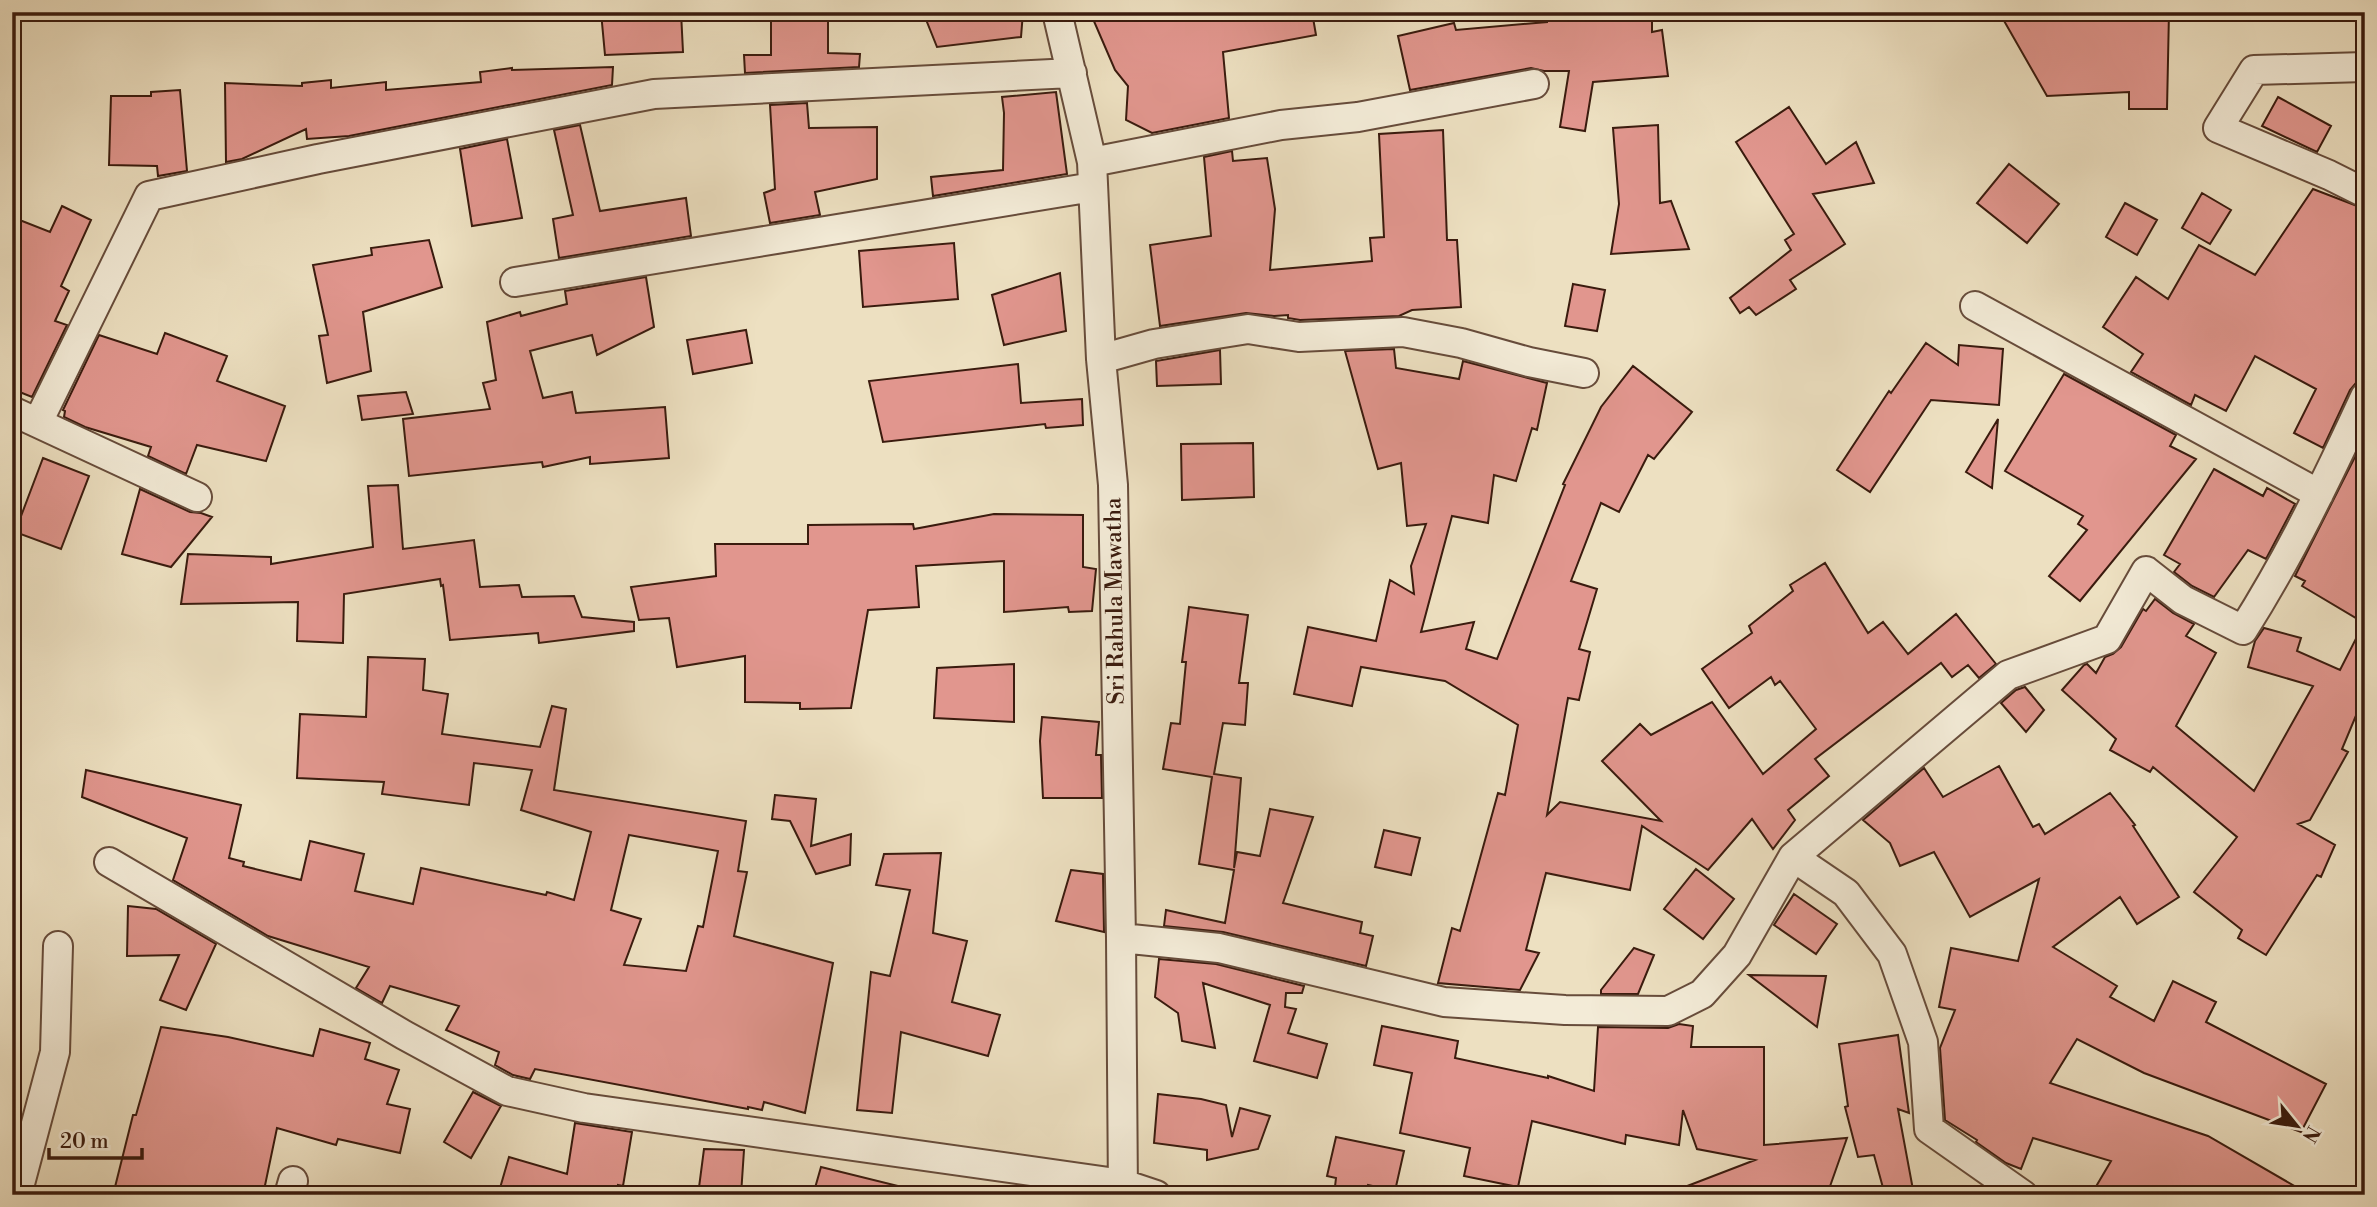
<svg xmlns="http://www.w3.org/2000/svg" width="2377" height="1207" font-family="'Libre Bodoni',serif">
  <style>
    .building { fill: #e1968e; stroke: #3a1b0e; stroke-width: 2; fill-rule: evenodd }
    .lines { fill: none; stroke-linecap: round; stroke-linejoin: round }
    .street-casing { stroke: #674c3b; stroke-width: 32 }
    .street { stroke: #f3ebd7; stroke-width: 28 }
    .labels { text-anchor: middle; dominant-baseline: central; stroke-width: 5; stroke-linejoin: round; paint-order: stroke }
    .street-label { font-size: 23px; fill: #3a1b0e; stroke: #f3ebd7 }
  </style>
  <rect width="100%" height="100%" fill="#ede0c1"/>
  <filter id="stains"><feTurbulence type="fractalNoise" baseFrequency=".00286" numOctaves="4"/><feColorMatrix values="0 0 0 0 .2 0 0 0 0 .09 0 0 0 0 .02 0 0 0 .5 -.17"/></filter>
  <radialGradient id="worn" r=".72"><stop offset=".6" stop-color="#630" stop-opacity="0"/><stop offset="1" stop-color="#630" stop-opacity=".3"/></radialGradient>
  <path class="building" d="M601,12H681L683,52L605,55Z
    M771,12H828V53L860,54L859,67L745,73L744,55H771Z
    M923,12H1023L1021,37L937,47Z
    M1090,12H1312L1316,35L1223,52L1229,118L1152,133L1126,120L1128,86L1115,70Z
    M1547,12H1652V32L1662,30L1668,76L1593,82L1585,131L1560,127L1569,71H1544L1531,68L1410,90L1398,36L1454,23L1456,30L1547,22Z
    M1999,12H2169L2167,109H2129V92L2047,96Z
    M613,67L612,85L349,136L307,139L306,129L242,159L226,162L225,83L302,86V83L331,80V88L386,82V90L481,82L480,72L512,68V70Z
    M180,90L187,171L158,176L157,166L109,165L111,96H151V92Z
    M1056,92L1067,174L933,196L931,177L1003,170L1004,113L1002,97Z
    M2278,97L2331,126L2317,152L2262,126Z
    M807,103L809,128L877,127V179L815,192L820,215L770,223L764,193L775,189L770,105Z
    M1789,107L1826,164L1856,142L1874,183L1813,194L1845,244L1790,280L1796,289L1756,315L1749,307L1740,313L1730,298L1791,250L1785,240L1794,234L1736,142Z
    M580,125L600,211L686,198L691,236L559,258L553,219L573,215L554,130Z
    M1658,125L1660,203L1671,201L1689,249L1611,254L1619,204L1613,128Z
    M1443,130L1447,240H1457L1461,307L1412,310L1399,316L1300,320L1288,318V315L1274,316L1246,313L1160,326L1150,245L1211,236L1204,157L1232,151L1233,161L1267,158L1275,209L1270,270L1372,261L1370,238L1384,237L1379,134Z
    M507,139L522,218L472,226L460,149Z
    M2009,164L2059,204L2027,243L1977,203Z
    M2313,189L2365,209V381L2356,383L2350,390L2323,448L2294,433L2316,389L2255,356L2226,411L2195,395L2191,405L2131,372L2143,354L2103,327L2136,277L2168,299L2199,245L2255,275Z
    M2202,193L2231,210L2210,244L2182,228Z
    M2125,203L2157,220L2137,255L2106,237Z
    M62,206L91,220L61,286L69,291L55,321L67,325L32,397L12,389V217L50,232Z
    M429,240L442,287L363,312L371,371L327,383L319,336L328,335L313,265L372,255L371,248Z
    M954,243L958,299L863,307L859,251Z
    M1060,273L1066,331L1004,345L992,295Z
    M646,277L654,327L597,355L592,335L530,351L543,398L572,392L576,413L665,407L669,458L590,464V457L543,467L542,462L409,476L403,419L490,409L483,383L496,380L487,322L520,312L521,316L567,304L565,291Z
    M1573,284L1605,290L1597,331L1565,326Z
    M746,330L752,363L693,374L687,340Z
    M165,333L227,356L217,381L285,406L266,461L197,445L186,474L148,456L151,447L85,427L64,417L65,411L63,410L99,335L157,354Z
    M1926,343L1958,365L1959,345L2003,349L1999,405L1931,400L1870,492L1837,470L1889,391L1891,393Z
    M1394,349L1396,368L1459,379L1463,361L1547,383L1537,430L1532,428L1516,481L1494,475L1488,523L1452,516L1421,632L1474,622L1466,649L1497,659L1565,485L1563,484L1601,407L1633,366L1692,412L1654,459L1648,455L1619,512L1601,503L1571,581L1597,589L1579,649L1590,652L1579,700L1568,698L1547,815L1560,802L1661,821L1602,761L1640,724L1651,735L1712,702L1763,774L1816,729L1780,681L1775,685L1771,677L1729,708L1702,669L1752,633L1749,626L1793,591L1790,585L1825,563L1868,633L1883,622L1908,654L1956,614L1996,664L1979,678L1968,665L1952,677L1941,663L1815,759L1829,776L1788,810L1795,820L1773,849L1752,819L1708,870L1642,826L1630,890L1546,873L1526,950L1539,953L1520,990L1438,983L1452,928L1460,931L1498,793L1505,795L1518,725L1445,681L1361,667L1352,706L1294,694L1308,627L1376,641L1390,580L1414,594L1411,566L1426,524L1407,526L1401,463L1378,469L1345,351Z
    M1220,350L1221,384L1157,386L1156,361Z
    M1018,364L1021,403L1082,399L1083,425L1046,428L1045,424L883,442L869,381Z
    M2064,374L2176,435L2170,446L2196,459L2080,601L2049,576L2087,530L2078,524L2083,516L2005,471Z
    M406,392L413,414L362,420L358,396Z
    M1998,419L1992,488L1966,472Z
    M2365,437V694L2342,749L2348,752L2310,820L2298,824L2335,845L2321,877L2317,875L2266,955L2238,938L2242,930L2194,892L2237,837L2153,767L2150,772L2110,750L2116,739L2062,690L2084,665L2087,664L2096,673L2105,657L2113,654L2121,647L2143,609L2146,611L2155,599L2173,613L2194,624L2186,636L2216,653L2176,726L2254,791L2313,686L2248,667L2255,641L2264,628L2301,638L2297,651L2340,670L2364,623L2302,586L2305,581L2295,576Z
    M1253,443L1254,497L1182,500L1181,444Z
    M43,458L89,476L61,549L15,532Z
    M2214,469L2263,496L2267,488L2295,504L2266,559L2248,550L2214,597L2192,586L2174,572L2180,564L2164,555Z
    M398,485L403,549L474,540L480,587L519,585L522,597L574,596L582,617L634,622V631L539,643L538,633L450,640L443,585L441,586L440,579L344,594L343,643L297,641L298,602L181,604L188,554L271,557V564L373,547L368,486Z
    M140,489L190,512L201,513L212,517L171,567L122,554Z
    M994,514L1083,515V567L1096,569L1092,611L1069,612L1068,607L1004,612V561L916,566L919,607L868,610L851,708L800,709V703L745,702V656L677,667L669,618L639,620L631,587L716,576L715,544H808V525L913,524L914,529Z
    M1189,607L1248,615L1239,683H1248L1245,725L1223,723L1214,774L1241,778L1234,868L1237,852L1260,856L1270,809L1313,817L1283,903L1362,922L1360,933L1373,936L1366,966L1223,932L1164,926L1166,910L1225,923L1234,870L1199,864L1212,777L1163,769L1171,723L1180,724L1186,662H1182Z
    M368,657L425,659L423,690L448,694L442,734L540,747L552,706L566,709L554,790L746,821L738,871L747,872L734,936L833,963L805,1113L764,1102L762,1110L748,1107V1109L535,1069L530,1079L513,1075L495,1065L499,1052L446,1030L459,1006L390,986L382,1003L356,988L369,967L268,936L173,880L187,838L82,797L86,770L241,805L229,858L244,862L243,866L301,880L310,841L364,854L355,891L413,904L421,868L546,895L547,892L574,900L591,832L521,810L532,770L474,763L469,805L382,794L384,782L297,778L300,714L366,717ZM629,835L718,851L703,927L698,926L686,971L624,965L641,919L611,910Z
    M1014,664V722L934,718L937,668Z
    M2025,687L2044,710L2026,732L2001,703L2016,690Z
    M1042,717L1099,722L1096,755H1101L1102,798H1043L1040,741Z
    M1999,766L2033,827L2039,824L2045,834L2110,793L2135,825L2133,826L2179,897L2137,924L2120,897L2053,947L2117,986L2110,997L2154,1021L2173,981L2216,1002L2206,1022L2326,1084L2301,1132L2144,1073L2077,1039L2050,1083L2208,1136L2310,1195H2091L2111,1161L2033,1138L2021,1169L2006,1163L1976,1142L1977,1140L1945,1120L1940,1048L1955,1010L1939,1007L1951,948L2018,961L2039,879L1970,917L1934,852L1900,866L1890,843L1863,820L1924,768L1943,797Z
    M775,795L816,799L811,846L851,834L850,865L816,874L790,821L772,819Z
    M1384,830L1420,838L1411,875L1375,867Z
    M941,853L933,933L967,941L952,1002L1000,1015L988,1056L901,1032L892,1113L857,1110L871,972L890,976L910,890L876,885L884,854Z
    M1696,869L1734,899L1703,939L1664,909Z
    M1071,870L1103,874L1104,932L1056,921Z
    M1794,894L1837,924L1816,954L1774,925Z
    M128,906L156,909L216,944L186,1010L160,1000L179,955L127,956Z
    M1634,948L1654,955L1638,994H1601V990Z
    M1159,959L1216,964L1304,986L1302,993H1286L1285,1007L1296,1009L1288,1033L1327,1044L1317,1078L1254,1061L1270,1005L1203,983L1215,1048L1182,1041L1178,1013L1155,997Z
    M1749,975L1826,976L1817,1027Z
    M1679,1024L1693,1026L1691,1047H1764V1145L1847,1138L1828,1192L1748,1191L1750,1195H1669V1193L1755,1160L1697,1149L1683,1110L1679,1145L1626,1135L1625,1144L1532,1121L1518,1187L1464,1176L1470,1148L1400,1133L1412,1073L1374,1065L1382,1026L1458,1041L1455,1058L1548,1078V1076L1594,1091L1598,1027L1668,1028Z
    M161,1027L228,1037L313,1056L320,1029L370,1043L365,1059L399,1070L387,1104L410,1109L400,1153L338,1139L336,1145L277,1128L263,1195H113L133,1115H136Z
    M1898,1035L1909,1113L1898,1109L1914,1195H1885L1874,1155L1858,1157L1845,1107L1848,1106L1839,1044Z
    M473,1092L501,1106L471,1158L444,1142Z
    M1158,1094L1201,1099L1226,1105L1232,1137L1240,1108L1270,1116L1258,1149L1207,1160V1150L1154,1143Z
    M575,1123L632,1132L623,1186L618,1185V1195H498L509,1157L567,1174Z
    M1336,1137L1404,1151L1395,1191L1368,1185L1366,1195H1334L1336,1178L1327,1176Z
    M704,1149L744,1150L741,1195H698Z
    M821,1167L898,1186L897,1195H813Z"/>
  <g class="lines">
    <g class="street-casing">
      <path id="street" d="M1057,12L1092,162L1101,359L1113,485L1121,938L1123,1195
        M2365,67L2254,70L2218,128L2329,175L2365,193
        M1092,162L1281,125L1358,117L1534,84
        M515,282L1093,187
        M1975,306L2319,494
        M1101,359L1154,344L1248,329L1299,337L1403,332L1461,343L1529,362L1584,373
        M12,411L197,497
        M38,422L149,196L318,159L654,94L1072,73
        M1793,857L2008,675L2107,639L2146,571L2183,600L2243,630C2290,556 2328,477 2365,397
        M109,862L404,1035L507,1091L584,1108L1123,1184L1156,1195
        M1121,938L1219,948L1444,1002L1565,1010L1668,1011L1702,994L1737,955L1793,857L1846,893L1892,954L1923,1042L1929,1129L2023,1195
        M17,1195L55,1052L58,946
        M289,1195L293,1181"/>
    </g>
    <use href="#street" class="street"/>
  </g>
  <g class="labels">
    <g class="street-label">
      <text transform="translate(1115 601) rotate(-91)">Sri Rahula Mawatha</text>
    </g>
  </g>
  <rect width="2377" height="1207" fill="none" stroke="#ede0c1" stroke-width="42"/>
  <rect x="14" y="14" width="2349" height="1179" fill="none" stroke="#3a1b0e" stroke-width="3.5"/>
  <rect x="21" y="21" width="2335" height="1165" fill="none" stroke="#3a1b0e" stroke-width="2"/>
  <g transform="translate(2297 1126) rotate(120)" stroke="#f3ebd7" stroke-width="5" paint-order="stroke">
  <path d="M0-5L12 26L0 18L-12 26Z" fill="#3a1b0e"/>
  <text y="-10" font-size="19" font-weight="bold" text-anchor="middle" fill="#3a1b0e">N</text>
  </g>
  <path d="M49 1148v10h93v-10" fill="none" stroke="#3a1b0e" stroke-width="3.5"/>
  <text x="60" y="1148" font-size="21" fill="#3a1b0e" stroke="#f3ebd7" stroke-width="5" paint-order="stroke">20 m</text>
  <rect width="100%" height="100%" filter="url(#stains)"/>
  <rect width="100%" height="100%" fill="url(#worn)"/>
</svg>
